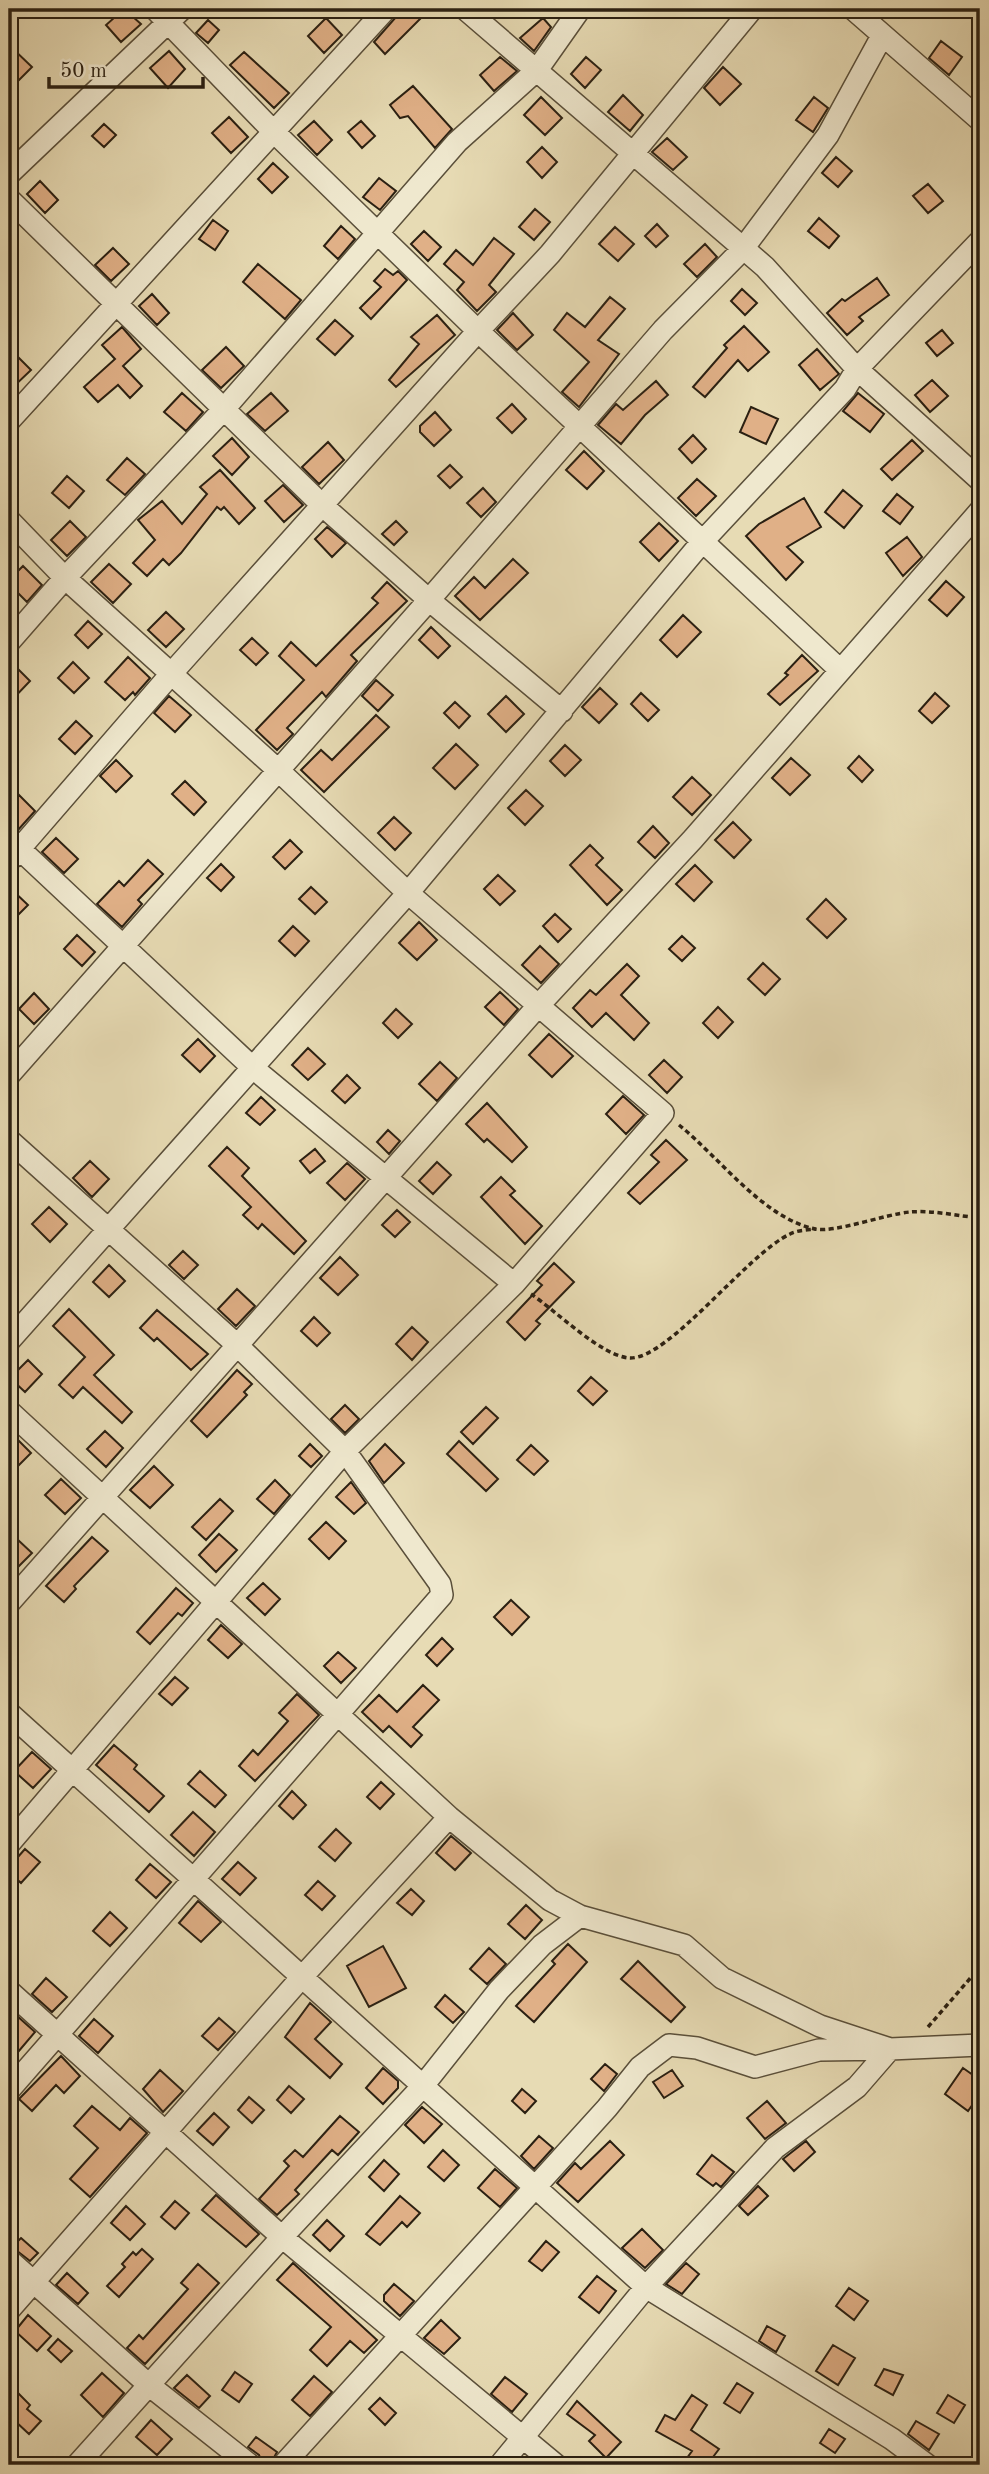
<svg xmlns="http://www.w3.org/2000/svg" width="989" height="2474" font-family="'Old Standard TT',serif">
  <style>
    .building { fill: #e0b087; stroke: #2b2012; stroke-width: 2 }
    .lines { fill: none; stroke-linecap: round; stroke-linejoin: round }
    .street-casing { stroke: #5a4f3a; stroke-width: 24 }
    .path { stroke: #2b2012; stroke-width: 3.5; stroke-dasharray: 5 3.5; stroke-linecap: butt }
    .street { stroke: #efe8ce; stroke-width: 21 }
  </style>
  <rect width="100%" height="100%" fill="#e7dbb4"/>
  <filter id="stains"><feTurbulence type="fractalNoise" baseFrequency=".00286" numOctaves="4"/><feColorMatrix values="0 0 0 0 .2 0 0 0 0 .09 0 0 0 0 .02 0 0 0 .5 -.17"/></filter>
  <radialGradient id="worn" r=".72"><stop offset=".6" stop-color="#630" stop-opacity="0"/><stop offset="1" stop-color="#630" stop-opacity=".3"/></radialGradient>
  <path class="building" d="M124,9L141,24L121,42L106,25Z
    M403,9H430L385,54L374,42Z
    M326,18L342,35L324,53L308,36Z
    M543,18L551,27L534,51L520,38Z
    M208,20L219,30L208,43L196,33Z
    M941,41L962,57L949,75L929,58Z
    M9,45L32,67L9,90Z
    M169,51L185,69L168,88L150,68Z
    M244,52L289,93L274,108L230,65Z
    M500,57L517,71L494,91L480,75Z
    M586,57L601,70L585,88L571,74Z
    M723,67L741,84L720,105L704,88Z
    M413,86L452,129L435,148L408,116L400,118L390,105Z
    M623,95L643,115L630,131L608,112Z
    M541,97L562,118L545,135L524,115Z
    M814,97L828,108L813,132L796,120Z
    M229,117L248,137L231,153L212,133Z
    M314,121L332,140L317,155L298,135Z
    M361,121L375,136L362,148L348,132Z
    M104,124L116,135L104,147L92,136Z
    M667,138L687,157L673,170L652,152Z
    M542,147L557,162L542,178L527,162Z
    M836,157L852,171L838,187L822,173Z
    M273,163L288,177L272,193L258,179Z
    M379,178L396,191L380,210L363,197Z
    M40,181L58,200L45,213L27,194Z
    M928,184L943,201L928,213L913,196Z
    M535,209L550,222L534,240L519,227Z
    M819,218L839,236L829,248L808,231Z
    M213,220L228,231L215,250L199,239Z
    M657,224L668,236L656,247L645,236Z
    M341,226L355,239L338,259L324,246Z
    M615,227L634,244L618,261L599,244Z
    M424,231L441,247L428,261L411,244Z
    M494,238L514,254L489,285L496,292L477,311L457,290L464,282L444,264L456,250L473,265Z
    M705,244L717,257L697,277L684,264Z
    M113,248L129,264L111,281L95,265Z
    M258,264L301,300L285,319L243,282Z
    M385,269L393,275L398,271L407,280L371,319L360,308L381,287L374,281Z
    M877,278L889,295L859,317L863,321L847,335L827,313L842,299L845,301Z
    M742,289L757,303L745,315L731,301Z
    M152,294L169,313L157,325L139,306Z
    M610,297L625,309L598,340L619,354L579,407L562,392L589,362L554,330L567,313L585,327Z
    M513,313L533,335L517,350L497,330Z
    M437,315L455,335L396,387L389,380L419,344L411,337Z
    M335,320L353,336L335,355L317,339Z
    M744,326L769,352L748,371L738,360L705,397L693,387L727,348L724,345Z
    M122,327L141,349L123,366L142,386L130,398L118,385L98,402L84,387L115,359L102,345Z
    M942,330L953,343L937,356L926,343Z
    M226,347L244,366L221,388L202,370Z
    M817,349L839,374L820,390L799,365Z
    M18,357L31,370L9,391V365Z
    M932,380L948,396L930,412L915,395Z
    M656,381L668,395L645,415L621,444L598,425L616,404L623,410Z
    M182,393L203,412L186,431L164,412Z
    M271,393L288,411L265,431L247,414Z
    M858,393L884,414L870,432L843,411Z
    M512,404L526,419L512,433L497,418Z
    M751,407L778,419L766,444L740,432Z
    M435,412L451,430L434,446L420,432V426Z
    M693,435L706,449L692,463L679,449Z
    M232,438L249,457L232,475L213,456Z
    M912,440L923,451L892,480L881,469Z
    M328,442L344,460L319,484L302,467Z
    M584,451L604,471L587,489L566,470Z
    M127,458L145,474L125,495L107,480Z
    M450,465L462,477L450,488L438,476Z
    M220,470L255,508L239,524L224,507L221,510L217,507L181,553L169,565L163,559L147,576L133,563L155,540L138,520L162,501L182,524L207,494L200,487Z
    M67,476L84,491L69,508L52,493Z
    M697,479L716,496L696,516L678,498Z
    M283,485L303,505L284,522L265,501Z
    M483,488L496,502L481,517L467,503Z
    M843,490L862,506L844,528L825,512Z
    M897,494L913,507L900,524L883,511Z
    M804,498L821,527L787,547L803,562L786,580L746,536L759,524Z
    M70,521L86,537L67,556L51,540Z
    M396,521L407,532L394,545L382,534Z
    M659,523L678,541L659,561L640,542Z
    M327,527L346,543L332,557L315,539Z
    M907,537L922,557L903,576L886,553Z
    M513,559L528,573L480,620L455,596L474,577L485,588Z
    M109,564L131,584L113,603L91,582Z
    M23,566L42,585L27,602L9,584V580Z
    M946,581L964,597L947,616L929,600Z
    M387,582L407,601L351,655L357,661L326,697L322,692L287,728L293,734L277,750L256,730L304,680L279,656L291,642L316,666L378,603L372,598Z
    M166,612L184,629L166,647L148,630Z
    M683,615L701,632L677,657L660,640Z
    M88,621L102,634L88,648L75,635Z
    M431,627L450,646L438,658L419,640Z
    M252,638L268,653L256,665L240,650Z
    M802,655L818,671L780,705L768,694L788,675L785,673Z
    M128,657L150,678L135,695L133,692L125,700L105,682Z
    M9,660L30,681L9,703Z
    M73,662L89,678L74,693L58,678Z
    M376,680L393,695L378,711L362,696Z
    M600,688L617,704L599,723L582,707Z
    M641,693L659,710L648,721L631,704Z
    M935,693L949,706L932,723L919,711Z
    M169,696L191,715L175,732L154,713Z
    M506,696L524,714L506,732L488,714Z
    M455,702L470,716L459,728L444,713Z
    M376,715L389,727L324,792L301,770L321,750L332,760Z
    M76,721L92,736L75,754L59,739Z
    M456,744L478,765L455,789L433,768Z
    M565,745L581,760L565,776L550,761Z
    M859,756L873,770L862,782L848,768Z
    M791,758L810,775L790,795L772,778Z
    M116,760L132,776L116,792L100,776Z
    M692,777L711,795L692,815L673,797Z
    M185,781L206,802L194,815L172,794Z
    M526,790L543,806L525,825L508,808Z
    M19,795L35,811L18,830L9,821V805Z
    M394,817L411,833L395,850L378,833Z
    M733,822L751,840L734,858L715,840Z
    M653,826L669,843L655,858L638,842Z
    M56,838L78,859L64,873L42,852Z
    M290,840L302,852L285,869L273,857Z
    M590,845L603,858L596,865L622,890L607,905L570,865Z
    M148,860L163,874L138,900L142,904L122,927L97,904L119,881L124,886Z
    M221,864L234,877L221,891L207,878Z
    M695,865L712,882L694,901L676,884Z
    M498,875L515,891L500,905L484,889Z
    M9,887L28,905L9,924Z
    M311,887L327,902L315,914L299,899Z
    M826,899L846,919L827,938L807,919Z
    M555,914L571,929L558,942L543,926Z
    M419,922L437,940L417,960L399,943Z
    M293,926L309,941L295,956L279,941Z
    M77,935L95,952L82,966L64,949Z
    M682,936L695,948L682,961L669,949Z
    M540,946L559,964L541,983L522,965Z
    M763,963L780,979L765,995L748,979Z
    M627,964L639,976L621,995L649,1023L634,1040L606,1013L592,1027L573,1008L590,990L596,995Z
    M500,992L518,1009L504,1025L485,1007Z
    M34,993L49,1009L34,1024L19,1009Z
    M718,1007L733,1022L718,1038L703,1023Z
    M396,1009L412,1024L398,1038L383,1023Z
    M549,1034L573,1056L552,1077L529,1055Z
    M198,1039L215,1056L200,1072L182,1055Z
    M308,1048L325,1064L308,1080L292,1065Z
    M664,1060L682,1077L667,1093L649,1075Z
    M440,1062L457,1078L437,1101L419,1084Z
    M347,1075L360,1088L345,1103L332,1091Z
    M623,1096L644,1115L626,1134L606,1114Z
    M261,1097L275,1110L260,1125L246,1113Z
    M487,1103L527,1147L512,1162L487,1139L484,1142L466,1124Z
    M388,1130L400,1141L389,1154L377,1142Z
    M666,1140L687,1160L640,1204L628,1193L659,1162L651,1155Z
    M227,1147L249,1168L242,1176L306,1241L294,1254L262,1224L258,1229L243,1215L251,1207L209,1166Z
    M315,1149L325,1161L310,1173L300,1161Z
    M90,1161L109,1179L92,1197L73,1178Z
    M437,1162L451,1175L433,1194L419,1181Z
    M347,1163L365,1179L345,1200L327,1183Z
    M501,1177L515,1191L510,1195L542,1226L525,1244L481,1197Z
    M49,1207L67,1224L50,1242L32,1224Z
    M397,1210L410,1222L395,1237L382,1225Z
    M183,1251L198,1265L184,1279L169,1265Z
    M340,1257L358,1275L338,1295L320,1278Z
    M554,1263L574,1282L536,1321L540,1324L525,1340L507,1322L542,1285L537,1281Z
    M109,1265L125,1281L109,1297L93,1282Z
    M237,1289L255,1306L236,1326L218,1309Z
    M69,1309L114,1355L94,1375L132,1412L122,1423L83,1387L73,1398L59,1385L85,1357L53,1326Z
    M157,1310L208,1354L191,1370L157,1338L154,1341L140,1328Z
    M314,1317L330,1333L317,1346L301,1331Z
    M412,1327L428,1342L412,1360L396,1344Z
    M28,1360L42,1374L25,1392L10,1378Z
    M237,1370L252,1384L244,1392L247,1395L207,1437L191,1421Z
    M591,1377L607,1391L593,1405L578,1391Z
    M345,1405L359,1419L345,1433L331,1419Z
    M486,1407L498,1418L473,1444L461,1432Z
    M105,1431L123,1448L106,1467L87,1449Z
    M18,1440L31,1453L9,1475V1449Z
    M459,1441L498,1479L486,1491L447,1454Z
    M310,1444L322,1456L311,1467L299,1456Z
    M385,1444L404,1463L384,1483L369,1461Z
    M531,1445L548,1461L534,1475L517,1460Z
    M154,1466L173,1485L150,1508L130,1490Z
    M61,1479L81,1498L65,1514L45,1495Z
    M275,1480L290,1495L274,1514L257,1499Z
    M351,1482L366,1503L354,1514L336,1497Z
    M220,1499L233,1511L206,1540L192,1527Z
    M326,1522L346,1541L329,1559L309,1539Z
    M219,1534L237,1550L216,1572L199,1555Z
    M92,1537L108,1551L74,1586L76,1589L64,1602L46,1586Z
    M17,1539L32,1553L9,1576V1547Z
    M263,1583L280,1599L265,1615L247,1598Z
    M176,1588L193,1603L182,1616L178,1613L150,1644L137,1632Z
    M511,1600L529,1617L512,1635L494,1617Z
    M221,1625L242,1644L228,1658L208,1640Z
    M442,1638L453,1649L437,1666L426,1655Z
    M338,1652L356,1668L341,1683L324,1666Z
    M175,1677L188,1688L172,1705L159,1694Z
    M423,1685L439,1700L413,1727L422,1735L411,1747L389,1726L383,1732L362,1712L379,1695L397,1712Z
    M297,1694L319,1715L255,1781L239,1766L253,1750L258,1755L288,1721L279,1713Z
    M114,1745L137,1765L134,1769L164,1796L149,1812L96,1765Z
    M32,1752L51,1769L33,1788L14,1771Z
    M200,1771L226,1795L215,1807L188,1784Z
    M381,1782L394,1794L380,1809L367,1797Z
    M292,1791L306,1805L293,1819L279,1806Z
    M193,1812L215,1832L194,1856L171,1835Z
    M336,1829L351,1843L335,1861L319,1847Z
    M451,1836L471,1853L455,1870L436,1853Z
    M25,1849L40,1862L21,1883L9,1872V1867Z
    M238,1862L256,1878L240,1895L222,1879Z
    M150,1864L171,1882L156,1898L136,1880Z
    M318,1881L335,1896L322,1910L305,1895Z
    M411,1889L424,1901L412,1915L397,1903Z
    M198,1901L221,1922L201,1942L179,1923Z
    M526,1905L542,1920L525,1939L508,1924Z
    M110,1912L127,1928L110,1946L93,1931Z
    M568,1944L587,1962L534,2022L516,2006L555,1964L552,1961Z
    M383,1946L406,1988L369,2007L347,1966Z
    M489,1948L506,1964L487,1984L470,1969Z
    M638,1961L685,2007L671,2022L621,1979Z
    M46,1978L67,1997L52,2012L32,1994Z
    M445,1995L464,2012L453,2023L435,2007Z
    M310,2003L331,2022L315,2039L342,2064L330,2078L285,2037Z
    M16,2015L35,2032L18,2052L9,2044V2022Z
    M219,2018L235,2032L218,2050L202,2036Z
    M94,2019L113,2036L98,2053L79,2036Z
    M61,2056L80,2076L64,2093L56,2085L32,2111L19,2099Z
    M605,2064L617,2074L604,2091L591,2079Z
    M383,2068L398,2081V2088L383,2104L366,2088Z
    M963,2068L980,2080V2094L968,2111L945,2094Z
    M160,2070L183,2091L163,2112L143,2089Z
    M672,2070L683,2086L664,2098L653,2082Z
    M289,2086L304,2099L291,2113L277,2100Z
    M522,2089L536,2101L525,2113L512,2101Z
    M249,2097L264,2110L252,2123L238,2110Z
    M767,2101L786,2123L765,2139L747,2118Z
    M92,2106L120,2130L130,2118L147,2133L90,2197L70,2179L98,2148L74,2126Z
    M422,2107L442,2124L424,2143L405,2125Z
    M214,2113L229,2127L213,2145L197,2131Z
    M340,2116L359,2132L338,2155L332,2150L295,2190L299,2194L277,2215L259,2199L289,2166L284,2161L295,2150L303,2157Z
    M539,2136L553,2148L534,2169L521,2156Z
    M610,2141L624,2155L578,2202L557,2183L575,2163L581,2169Z
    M806,2141L815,2152L794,2171L783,2159Z
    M443,2150L459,2165L444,2181L428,2167Z
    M712,2155L734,2172L721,2187L716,2183L713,2186L697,2174Z
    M384,2160L399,2174L384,2191L369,2177Z
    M495,2169L517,2188L500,2207L478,2188Z
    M758,2186L768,2196L748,2215L739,2206Z
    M216,2195L259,2234L246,2247L202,2210Z
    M400,2196L420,2213L407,2227L402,2222L380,2245L366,2234Z
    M175,2201L189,2213L175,2229L161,2217Z
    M126,2206L145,2224L130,2240L111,2223Z
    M327,2220L344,2236L330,2251L313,2235Z
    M642,2229L663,2250L645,2268L622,2248Z
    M21,2238L38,2253L30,2261L12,2247Z
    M546,2241L559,2252L542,2271L529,2261Z
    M142,2249L153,2259L119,2297L107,2286L125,2267L122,2264L133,2252L136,2255Z
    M293,2263L377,2340L364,2353L350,2341L327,2366L310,2350L331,2327L277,2280Z
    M686,2263L699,2274L682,2294L666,2284Z
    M198,2264L219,2283L145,2364L127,2348L139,2335L143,2339L188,2289L181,2283Z
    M67,2273L88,2293L78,2304L56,2285Z
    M597,2276L616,2291L599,2313L579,2297Z
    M394,2284L414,2301L400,2316L384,2301V2295Z
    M849,2288L868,2301L854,2320L836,2306Z
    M28,2315L51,2336L37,2351L15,2331Z
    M441,2320L460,2338L444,2354L424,2338Z
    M767,2326L785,2336L776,2352L759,2341Z
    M58,2339L72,2351L61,2362L48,2350Z
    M833,2345L855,2358L838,2385L816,2371Z
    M884,2369L903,2375L893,2395L875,2385Z
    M235,2372L252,2384L239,2402L222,2390Z
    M102,2373L124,2393L103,2417L81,2395Z
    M187,2375L210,2396L199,2408L174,2388Z
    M314,2376L332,2392L310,2416L292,2400Z
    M505,2377L527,2394L512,2412L491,2394Z
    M737,2383L753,2393L740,2413L724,2403Z
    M9,2392L13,2396L17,2392L30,2405L27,2409L41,2421L29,2434L15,2421L9,2428Z
    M692,2395L707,2405L691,2430L719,2449L707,2465H697L687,2458L692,2451L656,2431L665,2415L675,2420Z
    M948,2395L965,2405L954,2423L937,2413Z
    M380,2398L396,2413L385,2425L369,2409Z
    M577,2401L621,2442L606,2458L589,2441L595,2435L567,2414Z
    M151,2420L172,2439L157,2455L136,2437Z
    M916,2421L939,2434L929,2450L908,2434Z
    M829,2429L845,2439L835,2453L820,2443Z
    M256,2437L277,2452L270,2465H263L259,2455L248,2447Z"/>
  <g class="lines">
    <g class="street-casing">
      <path id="street" d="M155,9L274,132L478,331L839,669
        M465,9L765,267L857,369L980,480
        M853,9L980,120
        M9,174L182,9
        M9,199L323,506L429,600L562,711
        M9,421L386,9
        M9,520L65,578L279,771L408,893L663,1113L514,1284L345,1451L9,1844
        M9,642L65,578L224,409L457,142L537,70L580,9
        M9,839L253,1068L514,1284
        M9,861L171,674L478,331L550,254L752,9
        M9,1075L429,600L663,330L742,250L828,135L882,36
        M9,1140L236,1344L345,1451L440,1584L442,1595L9,2090
        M9,1341L408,893L702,542L845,389L857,369L980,241
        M9,1411L449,1817L301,1978L9,2310
        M9,1603L538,1006L693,839L980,511
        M9,1713L646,2287L892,2439L927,2465
        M449,1817L550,1900L580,1916L684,1945L722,1978L820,2026L890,2049L980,2045
        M9,1991L282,2237L556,2465
        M9,2260L150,2386L250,2465
        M77,2465L282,2237L422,2087L499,1990L542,1945L580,1916
        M283,2465L607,2108L640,2067L669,2045L697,2048L755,2067L819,2050L890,2049
        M500,2465L646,2287L775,2148L857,2087L890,2049"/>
    </g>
    <path class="path" d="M679,1125C719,1157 763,1218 815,1229C835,1233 886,1214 910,1212C933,1210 958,1216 980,1218
      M531,1294C555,1310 602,1357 630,1358C669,1359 746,1255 790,1234C797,1230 808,1230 816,1229
      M928,2027L980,1967"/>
    <use href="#street" class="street"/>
  </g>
  <rect width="989" height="2474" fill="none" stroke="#e7dbb4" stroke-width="35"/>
  <rect x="10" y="10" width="968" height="2453" fill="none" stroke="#2b2012" stroke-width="3.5"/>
  <rect x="18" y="18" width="954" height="2439" fill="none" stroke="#2b2012" stroke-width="2"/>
  <path d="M49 77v10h154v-10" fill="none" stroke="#2b2012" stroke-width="3.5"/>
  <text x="60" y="77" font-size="21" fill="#2b2012" stroke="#efe8ce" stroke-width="5" paint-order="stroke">50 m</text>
  <rect width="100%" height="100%" filter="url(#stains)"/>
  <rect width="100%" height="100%" fill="url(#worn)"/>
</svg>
